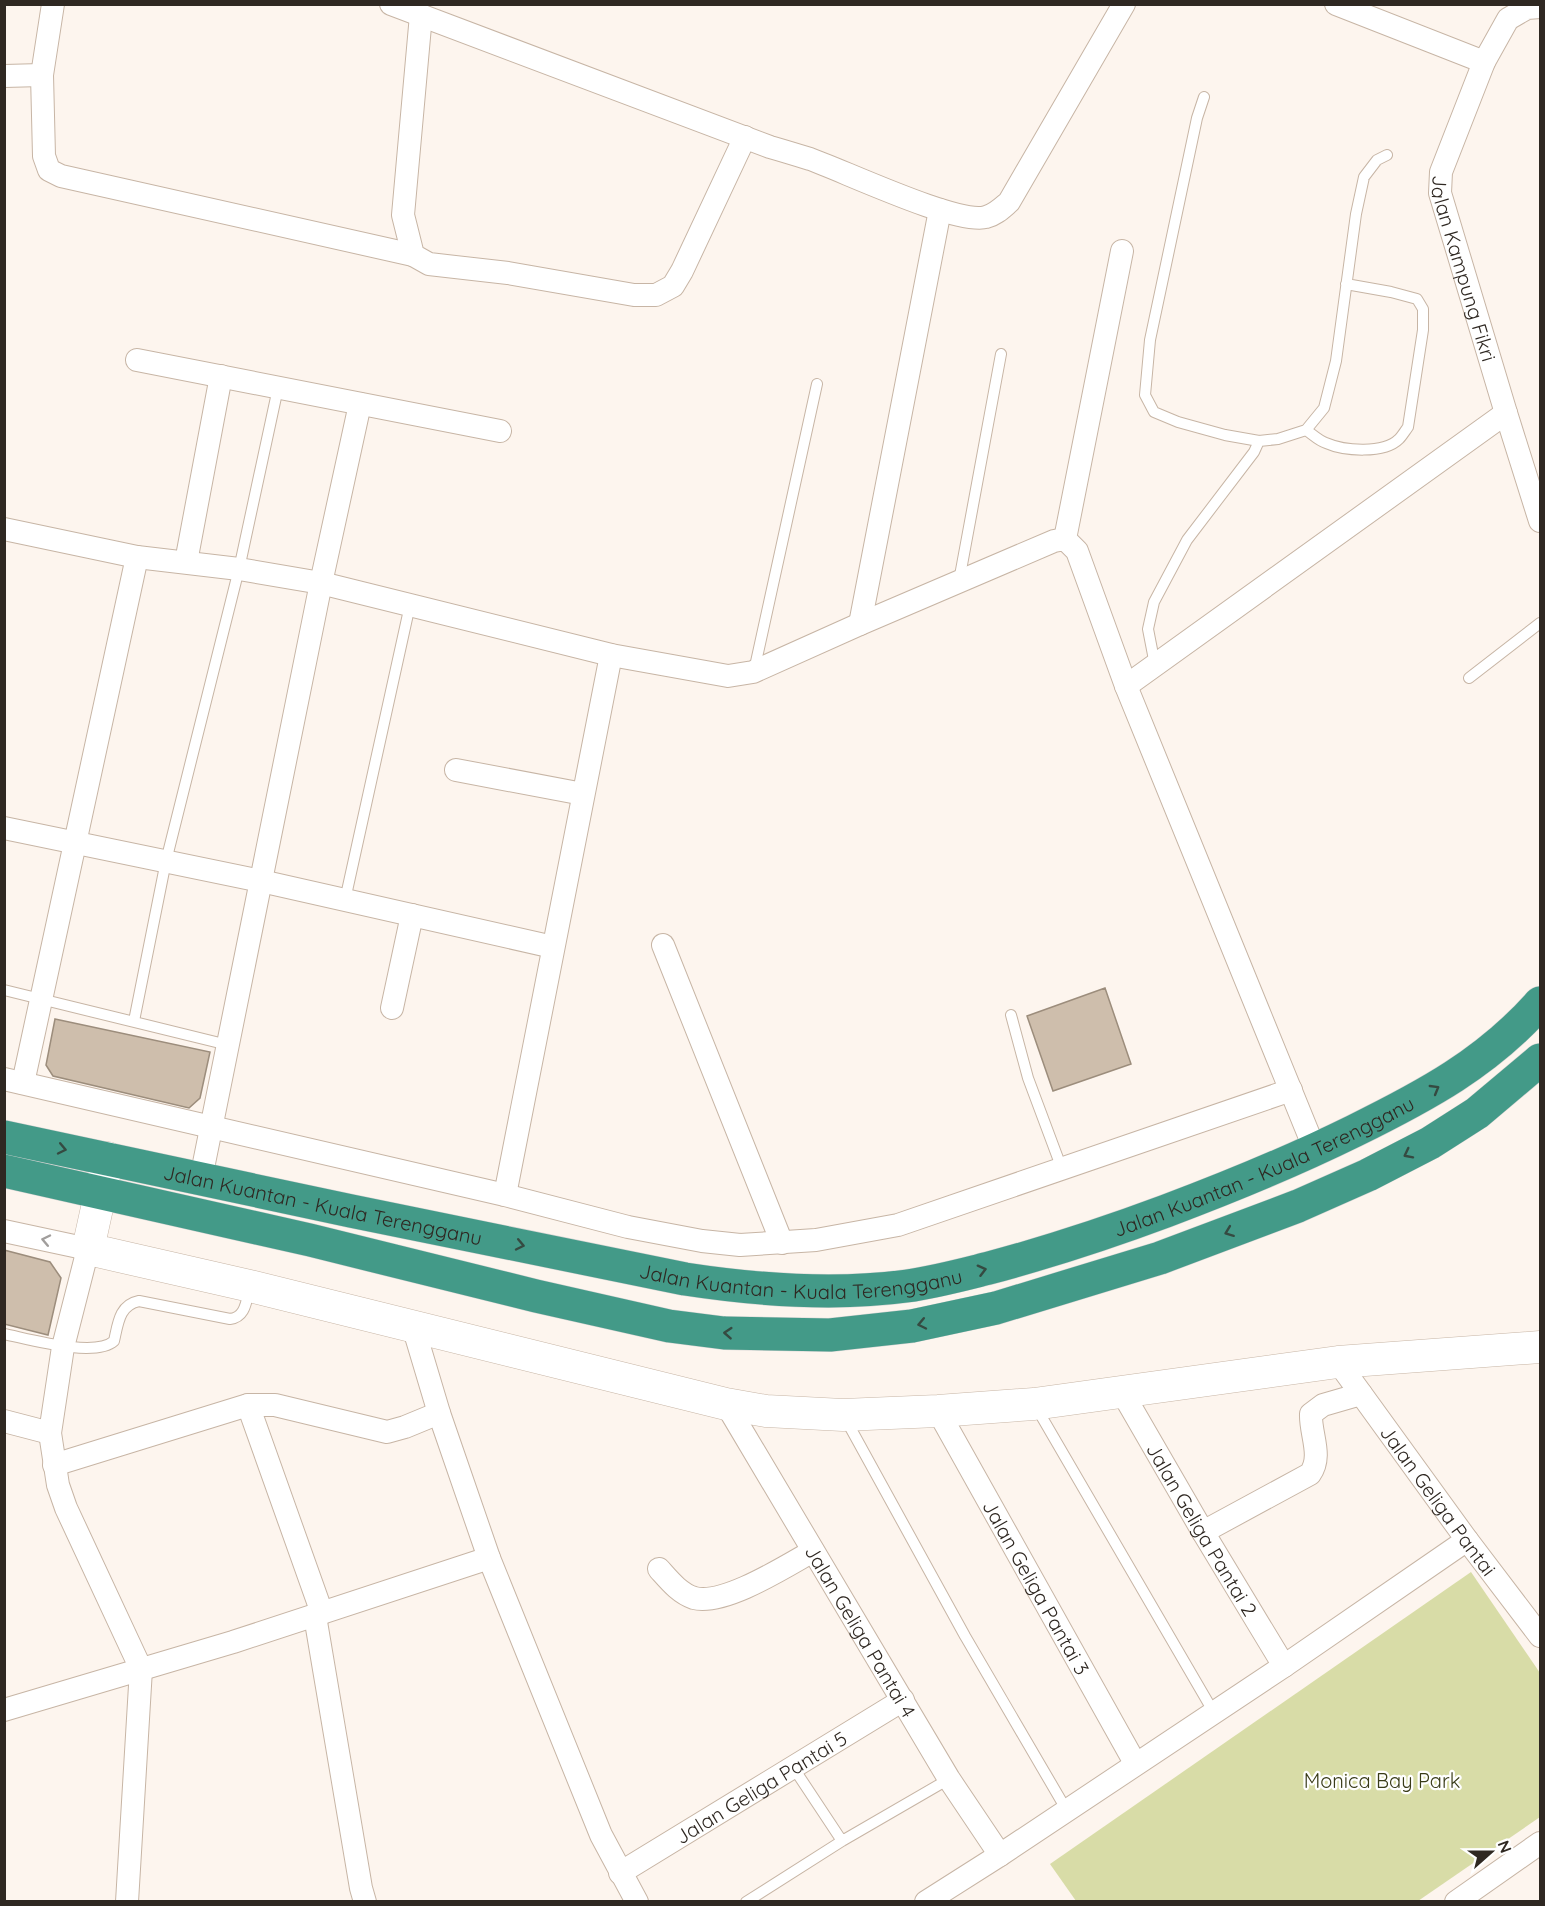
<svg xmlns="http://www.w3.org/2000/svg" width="1545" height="1906" font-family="Quicksand,sans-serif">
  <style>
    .green { fill: #d8dca7 }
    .building { fill: #cebeac; stroke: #9c8d7c; stroke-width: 1.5 }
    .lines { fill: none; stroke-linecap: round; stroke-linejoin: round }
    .lane-casing { stroke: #c7b5a5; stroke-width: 12 }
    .street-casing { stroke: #c7b5a5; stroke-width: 24 }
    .secondary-casing { stroke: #c7b5a5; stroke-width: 33 }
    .highway-casing { stroke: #d5d4d3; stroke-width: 34 }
    .lane { stroke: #fff; stroke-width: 10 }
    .street { stroke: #fff; stroke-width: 22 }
    .secondary { stroke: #fff; stroke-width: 32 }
    .highway { stroke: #439a88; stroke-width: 33 }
    .oneway { stroke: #354a41 }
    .oneway2 { stroke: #a19e9c }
    .labels { text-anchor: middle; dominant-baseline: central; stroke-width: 4.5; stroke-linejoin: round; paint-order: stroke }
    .street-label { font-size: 20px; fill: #2f2822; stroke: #fff }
    .park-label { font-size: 20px; fill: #393b18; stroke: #fff }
  </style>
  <rect width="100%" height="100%" fill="#fdf5ee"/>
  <path class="green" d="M1471,1572L1540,1673V1817L1418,1901H1076L1050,1864Z"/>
  <path class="building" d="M1105,988L1131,1064L1053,1091L1027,1016Z
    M55,1019L210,1052L200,1098L189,1108L53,1076L46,1065Z
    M4,1250L50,1262L61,1278L48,1335L4,1324Z"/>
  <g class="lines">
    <g class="lane-casing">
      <path id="lane" d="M1204,97L1197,118L1150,340L1145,395L1154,412L1178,422L1225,435L1259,441L1278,439L1306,430L1324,408L1336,361L1356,214L1364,177L1377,160L1387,155
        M1306,430C1312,434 1319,441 1326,443C1344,451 1384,454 1399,439C1402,436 1405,431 1408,427L1423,330V309L1417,299L1391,292L1346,284
        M959,581L1001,354
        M1155,665L1148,629L1154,602L1187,540L1254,452L1259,441
        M754,671L817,384
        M1469,678L1540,623
        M345,900L410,605
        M4,990L228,1045
        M1011,1015L1028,1078L1062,1169
        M134,1021L166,861L239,569L278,388
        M4,1334C29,1339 95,1358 114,1341C118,1324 119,1305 139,1301L230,1319C246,1317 246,1301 250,1287
        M1036,1407L1213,1711
        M845,1418L965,1636L1066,1809
        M793,1767L842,1841
        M746,1902L842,1841L949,1779"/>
    </g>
    <g class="street-casing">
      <g id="street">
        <path d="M53,4L42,75L44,156L49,170L61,176L413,255"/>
        <path d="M391,4L770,147C784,151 797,155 810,159C844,171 957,225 986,217C995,215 1002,208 1009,202L1124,4"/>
        <path d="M1336,4L1484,62"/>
        <path id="s1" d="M1540,7L1527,8L1508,19L1484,62L1441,172L1440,193L1506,413L1540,521"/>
        <path d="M421,15L403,215L413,255L429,264L508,273L634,295H656L673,286L682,271L745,137"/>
        <path d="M4,76L42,75"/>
        <path d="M137,360L500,431"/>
        <path d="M4,529L137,557L239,569L321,583L611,655L728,676L753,672L860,624L1054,541L1065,539L1077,551L1126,686L1315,1150"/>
        <path d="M1065,539L1122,251"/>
        <path d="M186,562L221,376"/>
        <path d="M860,624L940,210"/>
        <path d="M1126,686L1506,413"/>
        <path d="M456,770L583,794"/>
        <path d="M4,828L261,881L553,947"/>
        <path d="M663,945L782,1243"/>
        <path d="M392,1008L412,915"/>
        <path d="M4,1079L505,1195L628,1227L702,1241L740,1245L816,1240L898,1225L1291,1090"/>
        <path d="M23,1083L137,557"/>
        <path d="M201,1178L321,583L360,404"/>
        <path d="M505,1195L611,655"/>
        <path d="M4,1231L88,1249L63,1347L50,1433L58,1485L66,1508L141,1669L127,1902"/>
        <path d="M413,1326L439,1413L489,1558L601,1835L637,1902"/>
        <path id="s2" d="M1338,1362L1467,1540L1540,1636"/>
        <path id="s3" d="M1122,1392L1203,1532L1284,1666"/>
        <path id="s4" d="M726,1404L949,1779L1000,1855"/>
        <path d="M248,1405L322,1613"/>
        <path id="s5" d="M938,1411L1135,1763"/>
        <path d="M4,1421L50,1433"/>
        <path d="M54,1465L248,1405H275L387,1432L405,1427L439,1413"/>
        <path d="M1203,1532L1310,1474C1323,1456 1310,1434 1311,1414L1323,1405L1361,1394"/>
        <path d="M659,1569C669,1580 679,1593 694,1598C724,1606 786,1566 813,1551"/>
        <path d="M315,1616L361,1888L365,1902"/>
        <path d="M4,1710L233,1642L489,1558"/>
        <path id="s6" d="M620,1873L903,1700"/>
        <path d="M926,1902L1000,1855L1284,1666L1467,1540"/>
        <path d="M1456,1902L1540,1843"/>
      </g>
    </g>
    <g class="secondary-casing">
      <path id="secondary" d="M108,1158L88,1249L250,1286L726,1404L766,1411L843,1415L938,1411L1034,1404L1338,1362L1540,1347"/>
    </g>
    <g class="highway-casing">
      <g id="highway">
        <path id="s7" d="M4,1137L351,1211L685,1279C757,1290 834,1296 907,1286C935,1282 961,1275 989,1268C1049,1252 1107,1233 1166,1211C1230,1187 1293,1161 1354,1131C1425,1096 1487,1063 1540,1003"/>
        <path d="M4,1171L310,1240L536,1296L669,1326L724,1333L830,1335L912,1326L996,1308L1160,1258L1298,1206L1368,1175L1430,1143L1477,1113L1540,1060"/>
      </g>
    </g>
    <use href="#lane" class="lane"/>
    <use href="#street" class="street"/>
    <use href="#secondary" class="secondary"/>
    <use href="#highway" class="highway"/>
  </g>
  <defs><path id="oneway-chevron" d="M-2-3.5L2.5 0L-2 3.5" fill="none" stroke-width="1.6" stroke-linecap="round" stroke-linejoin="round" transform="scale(1.5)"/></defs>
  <g class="oneway">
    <use href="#oneway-chevron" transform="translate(1435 1089) rotate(-30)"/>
    <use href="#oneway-chevron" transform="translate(62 1149) rotate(12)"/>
    <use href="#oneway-chevron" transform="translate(1408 1154) rotate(153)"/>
    <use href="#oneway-chevron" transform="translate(1229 1232) rotate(159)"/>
    <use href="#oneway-chevron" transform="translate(520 1245) rotate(12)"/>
    <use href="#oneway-chevron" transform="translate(982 1270) rotate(-15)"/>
    <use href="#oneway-chevron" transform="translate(922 1324) rotate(168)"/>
    <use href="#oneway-chevron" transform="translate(728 1333) rotate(-176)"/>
  </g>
  <use class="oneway2" href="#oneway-chevron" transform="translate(46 1240) rotate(-168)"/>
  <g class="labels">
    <g class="street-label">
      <text stroke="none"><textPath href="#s1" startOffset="302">Jalan Kampung Fikri</textPath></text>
      <text stroke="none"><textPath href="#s7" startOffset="1296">Jalan Kuantan - Kuala Terengganu</textPath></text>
      <text stroke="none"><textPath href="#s7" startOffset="326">Jalan Kuantan - Kuala Terengganu</textPath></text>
      <text stroke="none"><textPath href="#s7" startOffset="812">Jalan Kuantan - Kuala Terengganu</textPath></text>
      <text stroke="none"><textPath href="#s2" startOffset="171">Jalan Geliga Pantai</textPath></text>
      <text stroke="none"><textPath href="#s3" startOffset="159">Jalan Geliga Pantai 2</textPath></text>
      <text stroke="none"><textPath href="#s5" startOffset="202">Jalan Geliga Pantai 3</textPath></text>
      <text stroke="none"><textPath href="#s4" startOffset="264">Jalan Geliga Pantai 4</textPath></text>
      <text stroke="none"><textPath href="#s6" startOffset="165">Jalan Geliga Pantai 5</textPath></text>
    </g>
    <g class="park-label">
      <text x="1382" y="1780">Monica Bay Park</text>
    </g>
  </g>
  <rect width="1545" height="1906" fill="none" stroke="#2f2822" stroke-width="12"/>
  <g transform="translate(1491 1852) rotate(69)" stroke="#ffffff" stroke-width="4.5" paint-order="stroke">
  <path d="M0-4.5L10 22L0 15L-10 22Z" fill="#2f2822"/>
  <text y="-9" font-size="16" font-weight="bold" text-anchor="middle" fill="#2f2822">N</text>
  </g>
</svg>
